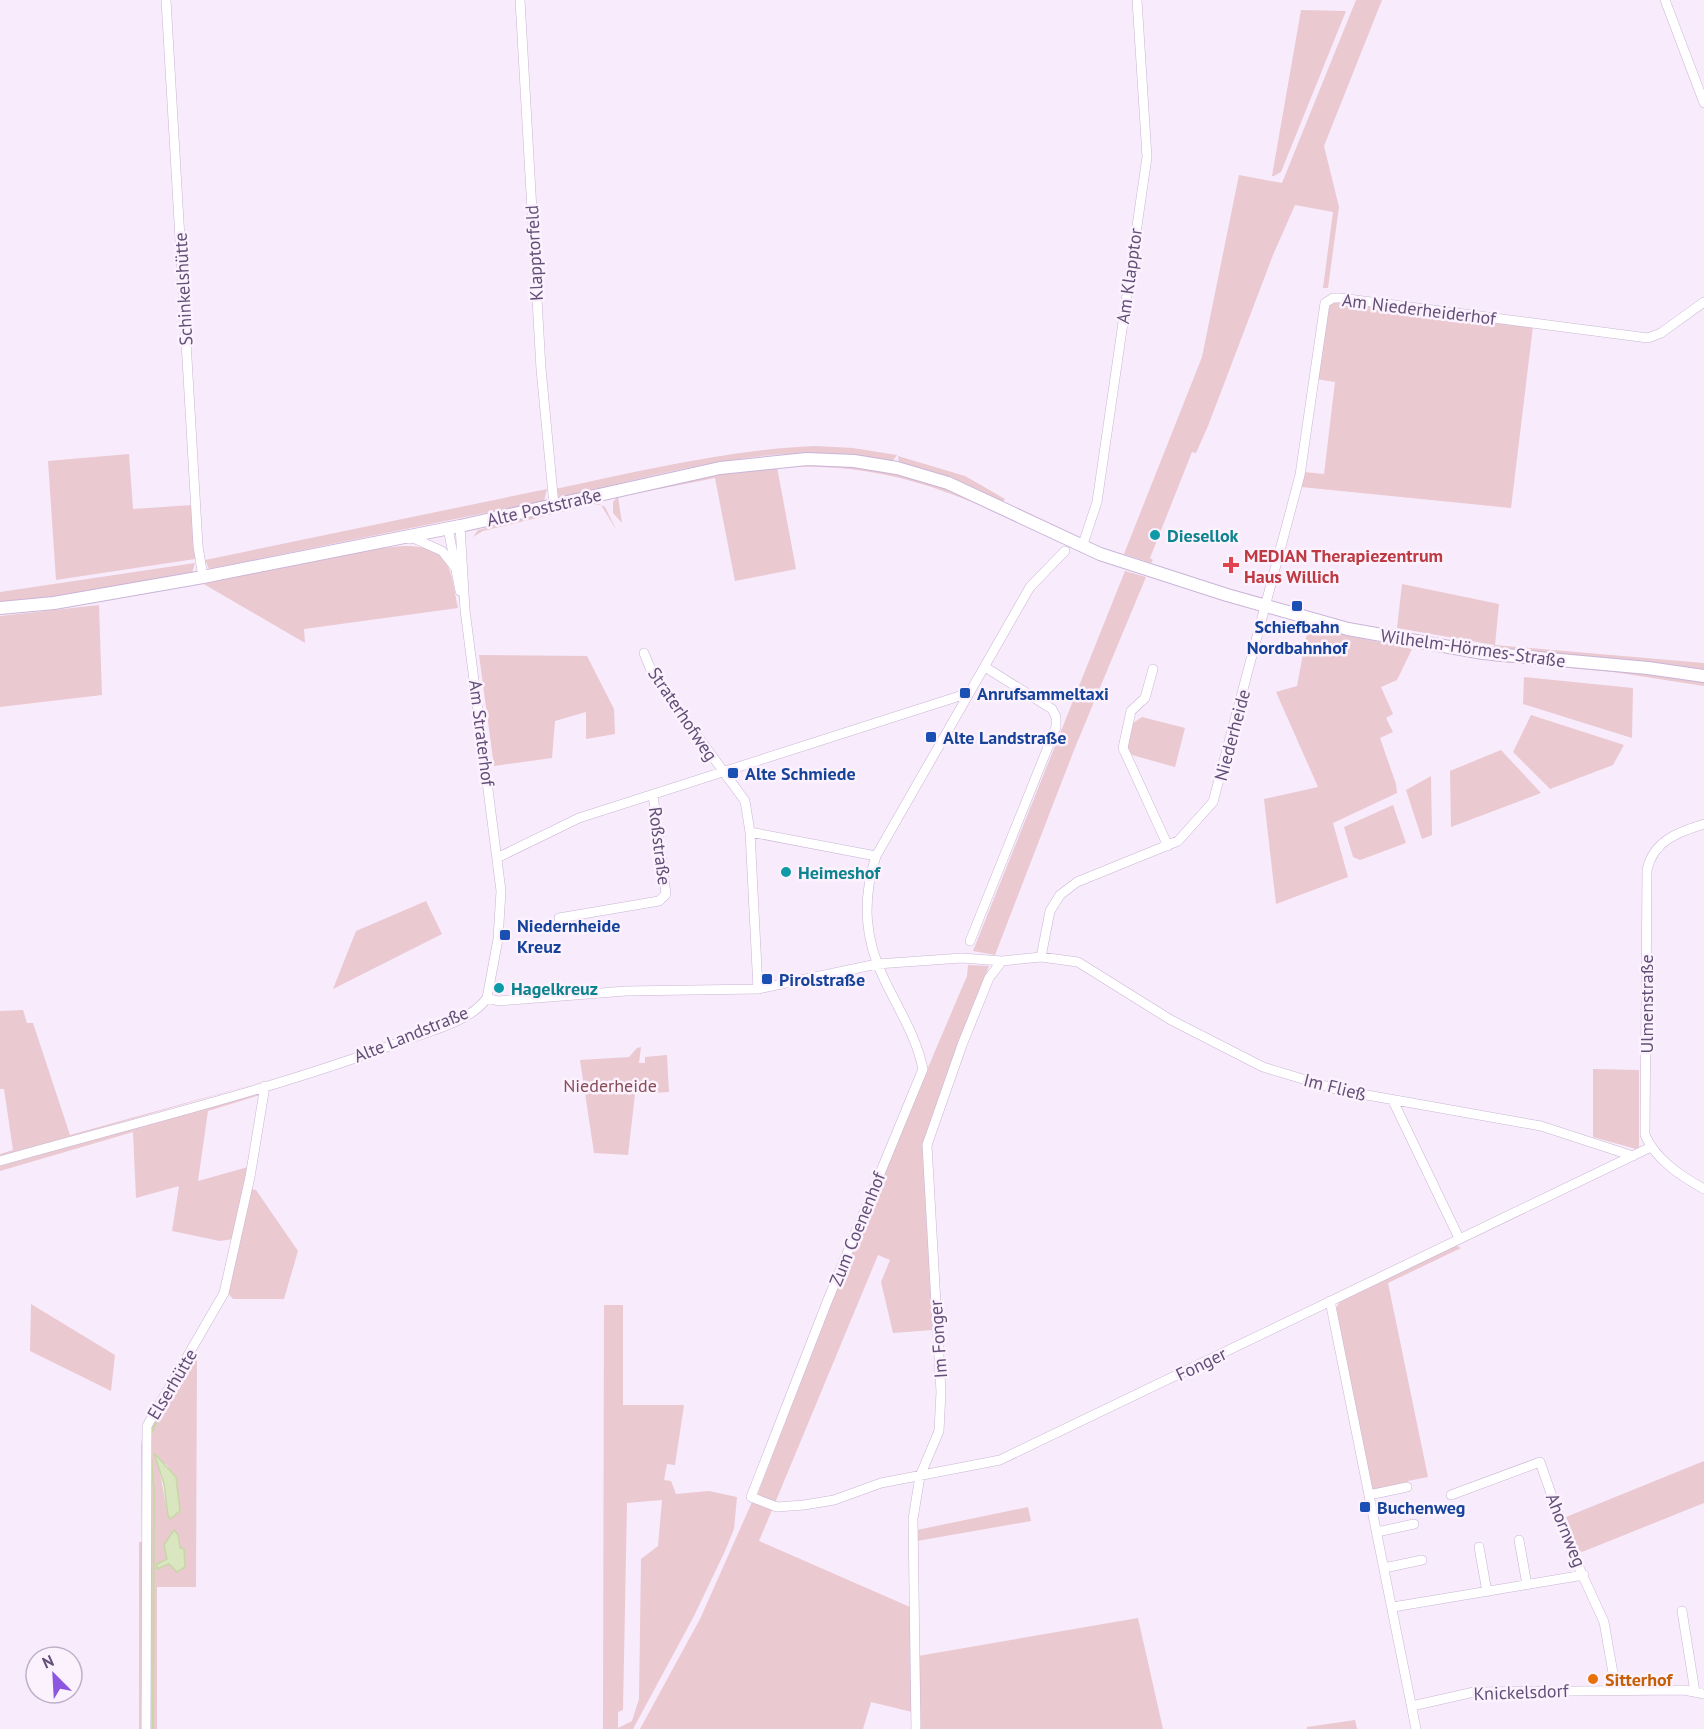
<svg xmlns="http://www.w3.org/2000/svg" width="1704" height="1729" font-family="'PT Sans',sans-serif">
  <style>
    .green { fill: #eac9d1; fill-rule: evenodd }
    .water { fill: #dae6bf; stroke: #c7d7a6; stroke-width: 1.5 }
    .lines { fill: none; stroke-linecap: round; stroke-linejoin: round }
    .stream { stroke: #c7d7a6; stroke-width: 2 }
    .street-casing { stroke: #c8b6d3; stroke-width: 10 }
    .secondary-casing { stroke: #cab5d8; stroke-width: 14 }
    .street { stroke: #fff; stroke-width: 9 }
    .secondary { stroke: #fff; stroke-width: 12 }
    .culture-dot { fill: #0f9aa8; stroke: #fbf2fe; stroke-width: 2 }
    .health-dot { fill: #e0444e; stroke: #fbf2fe; stroke-width: 2 }
    .transit-dot { fill: #1a4fb4; stroke: #fbf2fe; stroke-width: 2 }
    .food-dot { fill: #e8710a; stroke: #fbf2fe; stroke-width: 2 }
    .labels { text-anchor: middle; dominant-baseline: central; stroke-width: 5; stroke-linejoin: round; paint-order: stroke }
    .street-label { font-size: 18px; fill: #634e77; stroke: #fbf2fe }
    .culture-label { font-size: 18px; font-weight: bold; fill: #0d838f; stroke: #fbf2fe; text-anchor: start }
    .health-label { font-size: 18px; font-weight: bold; fill: #be3a42; stroke: #fbf2fe; text-anchor: start }
    .transit-label { font-size: 18px; font-weight: bold; fill: #164399; stroke: #fbf2fe; text-anchor: start }
    .park-label { font-size: 18px; fill: #884c54; stroke: #fbf2fe }
    .food-label { font-size: 18px; font-weight: bold; fill: #c56008; stroke: #fbf2fe; text-anchor: start }
  </style>
  <rect width="100%" height="100%" fill="#f8ebfc"/>
  <path class="green" d="M1356,0H1382L1324,146L1339,207L1328,288H1323L1333,212L1295,205L1273,255L1208,426L1196,453L1192,452L1150,558L1153,560L1151,563L1124,554L1202,357L1239,175L1282,183Z
    M1301,10L1346,11L1281,172L1274,176H1272Z
    M1332,300L1533,326L1511,508L1301,487L1304,472L1324,474L1335,382L1316,379L1326,304Z
    M814,446L853,448L897,455L892,462C858,457 823,453 788,454C713,458 632,481 559,497L555,489C641,471 726,450 814,446Z
    M129,454L133,509L192,505L195,559L56,580L48,461Z
    M898,456L965,476L1005,499L1003,502L899,463Z
    M832,464C868,469 903,472 937,484C973,497 1007,516 1042,534C946,488 885,463 777,467L796,569L735,581L715,478L618,497L622,523L613,513V502L620,494L728,472L772,466Z
    M547,489L544,501L209,569L205,560Z
    M593,501L605,507L617,531L601,505L594,504L483,531L473,537L478,530Z
    M403,546C451,546 450,567 458,608L304,629L305,643L202,583L362,550Z
    M195,563L192,573L87,593L0,604V592Z
    M1125,571L1146,577L1074,750L995,955L973,951Z
    M1402,584L1499,604L1495,645L1704,663V671L1493,650L1494,645L1397,628Z
    M99,605L102,695L0,707V616Z
    M1308,627L1412,649L1397,680L1381,687L1393,714L1386,718L1393,732L1380,738L1396,784L1397,793L1333,823L1348,877L1276,904L1264,799L1318,787L1276,692L1297,686Z
    M479,655L587,656L614,709L615,734L586,739V712L555,721L552,758L494,766Z
    M1491,659L1676,677L1704,682V686L1613,672L1491,661Z
    M1524,677L1633,688L1632,738L1523,704Z
    M1531,715L1624,745L1613,765L1550,789L1513,752Z
    M1142,717L1185,728L1175,767L1132,755L1126,746L1133,723Z
    M1501,750L1541,793L1451,827L1450,771Z
    M1431,776L1432,835L1422,839L1406,790Z
    M1393,805L1406,843L1360,860L1353,857L1344,827Z
    M426,901L442,934L333,989L356,931Z
    M968,965L989,966L923,1146L933,1330L893,1333L881,1282L890,1260L878,1255L775,1503L757,1496L855,1239L967,976Z
    M23,1010L27,1023H33L70,1135L272,1079L0,1157V1154L13,1150L4,1089H0V1011Z
    M641,1047L639,1063H645V1057L667,1055L669,1092L635,1094L628,1155L594,1153L580,1060L629,1057L637,1048Z
    M1593,1069L1639,1070V1147L1636,1149L1593,1137Z
    M253,1093L260,1095L208,1111L198,1181L248,1167L233,1239L220,1241L172,1231L179,1186L136,1198L133,1132L0,1171V1166Z
    M251,1189L256,1190L298,1251L284,1299H233L228,1293Z
    M1455,1245L1461,1248L1388,1283L1428,1477L1408,1481L1409,1485L1376,1492L1372,1489L1335,1310L1340,1301Z
    M31,1304L115,1355L111,1391L30,1351Z
    M604,1305H623V1405H684L675,1465L667,1464L664,1480L671,1481L676,1494L709,1491L737,1497L734,1529L725,1551L694,1616L633,1729H603ZM662,1500L658,1546L641,1559L639,1699L632,1721L618,1728V1712L623,1710L627,1503Z
    M197,1356L196,1587H157V1729H150V1433L154,1420L161,1417ZM158,1463L166,1464C182,1486 180,1492 168,1515Z
    M156,1399L143,1432L142,1450L144,1544L142,1729H139V1542H142L141,1445C143,1428 148,1414 156,1399Z
    M1704,1461V1503L1582,1552L1578,1550L1566,1517Z
    M752,1502L772,1510L759,1541L910,1607L912,1712L871,1702L863,1729H640L700,1619Z
    M1028,1507L1031,1521L917,1541V1530Z
    M1138,1618L1163,1729H921L918,1656Z
    M1355,1720L1357,1729H1307V1727Z"/>
  <path class="water" d="M154,1453L176,1477L180,1511L170,1519L168,1515L164,1484Z
    M174,1530L178,1535L180,1548L184,1549L185,1567L177,1572L169,1564L157,1569V1564L167,1559L164,1545Z"/>
  <g class="lines">
    <path class="stream" d="M151,1434L156,1423
      M151,1458L154,1491L153,1729"/>
    <g class="street-casing">
      <path id="street" d="M166,0L198,546L203,577
        M520,0L541,369L554,505
        M1665,0L1704,103
        M448,528L460,591
        M408,539L413,538L442,551L454,566
        M1075,544L1084,541L1097,502L1147,157L1137,0
        M1065,551L1030,587L876,856C862,900 864,939 885,981C899,1010 916,1036 923,1069L827,1302L751,1497L777,1507L804,1505L834,1500L881,1483L1000,1460L1651,1147
        M644,653L653,675L745,801L750,832L758,989
        M1153,669L1145,698L1131,711L1123,748L1168,846
        M1704,824C1678,832 1653,841 1647,870L1645,1135C1656,1160 1681,1176 1704,1189
        M750,832L876,856
        M499,857L579,818L969,693
        M559,918L659,901L666,894L653,795
        M970,941L1056,727V717L1052,709L985,667
        M1041,957L1050,911L1060,895L1077,882L1178,841L1213,802L1300,475L1325,303L1333,298H1340L1648,338L1661,333L1704,302
        M487,998L498,1001L626,991L758,989L877,964L962,958L1002,961L1041,957L1078,962L1171,1020L1263,1067L1339,1090L1541,1126L1633,1156
        M1393,1101L1459,1238
        M0,1161C134,1123 272,1090 403,1041C429,1031 470,1022 487,998L498,939L501,891L465,610L460,526
        M1330,1301L1416,1729
        M1369,1495L1407,1487
        M1451,1495L1540,1462L1570,1548L1604,1622L1616,1690
        M1377,1532L1414,1524
        M1519,1540L1527,1585
        M1479,1547L1487,1592
        M1384,1568L1422,1560
        M1393,1607L1584,1575
        M1682,1611L1695,1692
        M1412,1706L1474,1692L1684,1690L1704,1694
        M146,1729L147,1426L224,1293L250,1177L265,1086
        M916,1729L913,1519L920,1476L939,1431L941,1392L927,1145L962,1045L989,978L1002,961"/>
    </g>
    <g class="secondary-casing">
      <path id="secondary" d="M0,608L54,603L203,577L460,526L720,468L807,459L854,461L897,468L948,483L1100,554L1227,595L1348,629L1483,653L1648,668L1704,676"/>
    </g>
    <use href="#street" class="street"/>
    <use href="#secondary" class="secondary"/>
  </g>
  <g class="culture-dot">
    <circle cx="1155" cy="535" r="6"/>
    <circle cx="786" cy="872" r="6"/>
    <circle cx="499" cy="988" r="6"/>
  </g>
  <path class="health-dot" d="M1228 556h6v6h6v6h-6v6h-6v-6h-6v-6h6z"/>
  <g class="transit-dot">
    <rect x="1291" y="600" width="12" height="12" rx="3"/>
    <rect x="959" y="687" width="12" height="12" rx="3"/>
    <rect x="925" y="731" width="12" height="12" rx="3"/>
    <rect x="727" y="767" width="12" height="12" rx="3"/>
    <rect x="499" y="929" width="12" height="12" rx="3"/>
    <rect x="761" y="973" width="12" height="12" rx="3"/>
    <rect x="1359" y="1501" width="12" height="12" rx="3"/>
  </g>
  <circle class="food-dot" cx="1593" cy="1679" r="6"/>
  <g class="labels">
    <g class="street-label">
      <text transform="translate(534 253) rotate(-93)">Klapptorfeld</text>
      <text transform="translate(1129 276) rotate(-82)">Am Klapptor</text>
      <text transform="translate(183 289) rotate(-93)">Schinkelshütte</text>
      <text transform="translate(1419 309) rotate(7)">Am Niederheiderhof</text>
      <text transform="translate(544 507) rotate(-13)">Alte Poststraße</text>
      <text transform="translate(1473 648) rotate(8)">Wilhelm-Hörmes-Straße</text>
      <text transform="translate(683 714) rotate(56)">Straterhofweg</text>
      <text transform="translate(482 733) rotate(83)">Am Straterhof</text>
      <text transform="translate(1232 735) rotate(-75)">Niederheide</text>
      <text transform="translate(660 846) rotate(83)">Roßstraße</text>
      <text transform="translate(1646 1004) rotate(-90)">Ulmenstraße</text>
      <text transform="translate(411 1034) rotate(-22)">Alte Landstraße</text>
      <text transform="translate(1335 1087) rotate(14)">Im Fließ</text>
      <text transform="translate(857 1229) rotate(-68)">Zum Coenenhof</text>
      <text transform="translate(938 1339) rotate(-94)">Im Fonger</text>
      <text transform="translate(1201 1364) rotate(-26)">Fonger</text>
      <text transform="translate(172 1384) rotate(-59)">Elserhütte</text>
      <text transform="translate(1566 1530) rotate(68)">Ahornweg</text>
      <text transform="translate(1521 1692) rotate(-2)">Knickelsdorf</text>
    </g>
    <g class="culture-label">
      <text x="1167" y="535">Diesellok</text>
      <text x="798" y="872">Heimeshof</text>
      <text x="511" y="988">Hagelkreuz</text>
    </g>
    <g class="health-label">
      <text x="1244" y="555">MEDIAN Therapiezentrum<tspan x="1244" dy="21">Haus Willich</tspan></text>
    </g>
    <g class="transit-label">
      <text x="1297" y="626" text-anchor="middle">Schiefbahn<tspan x="1297" dy="21">Nordbahnhof</tspan></text>
      <text x="977" y="693">Anrufsammeltaxi</text>
      <text x="943" y="737">Alte Landstraße</text>
      <text x="745" y="773">Alte Schmiede</text>
      <text x="517" y="925">Niedernheide<tspan x="517" dy="21">Kreuz</tspan></text>
      <text x="779" y="979">Pirolstraße</text>
      <text x="1377" y="1507">Buchenweg</text>
    </g>
    <g class="park-label">
      <text x="610" y="1085">Niederheide</text>
    </g>
    <g class="food-label">
      <text x="1605" y="1679">Sitterhof</text>
    </g>
  </g>
  <g transform="translate(54 1675) rotate(336)"><circle r="28" fill="#fbf2fe" stroke="#beb0c8" stroke-width="1.5"/>
  <path d="M0-4.5L10 22L0 15L-10 22Z" fill="#8c56e0"/>
  <text y="-9" font-size="16" font-weight="bold" text-anchor="middle" fill="#634e77">N</text>
  </g>
</svg>
